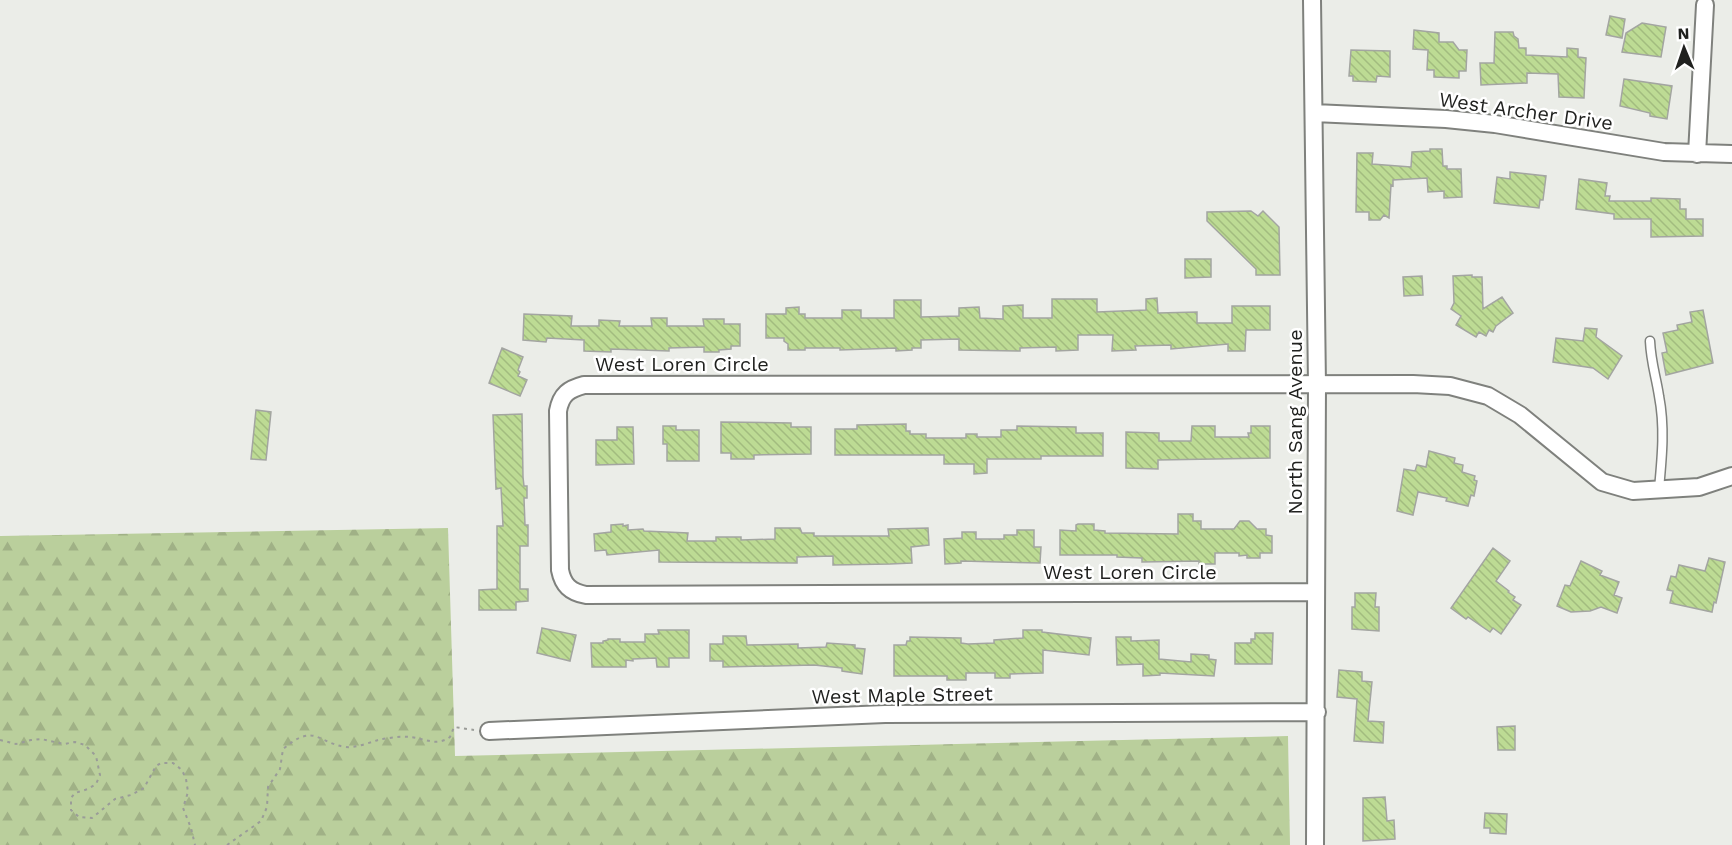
<svg xmlns="http://www.w3.org/2000/svg" width="1732" height="845" font-family="'Work Sans',sans-serif">
  <style>
    .forest { fill: url(#forest-firs) }
    .building { fill: url(#building-back-hatch); stroke: #a3a5a1; stroke-width: 1.5 }
    .lines { fill: none; stroke-linecap: round; stroke-linejoin: round }
    .lane-casing { stroke: #7f817d; stroke-width: 11 }
    .street-casing { stroke: #7f817d; stroke-width: 20 }
    .path { stroke: #9a9c98; stroke-width: 2; stroke-dasharray: 3 4.5; stroke-linecap: butt }
    .lane { stroke: #fff; stroke-width: 8 }
    .street { stroke: #fff; stroke-width: 16 }
    .labels { text-anchor: middle; dominant-baseline: central; stroke-width: 5; stroke-linejoin: round; paint-order: stroke }
    .street-label { font-size: 20px; fill: #20211f; stroke: #fff }
  </style>
  <defs>
    <pattern id="forest-firs" width="22" height="20" patternUnits="userSpaceOnUse" patternTransform="scale(1.5)"><rect width="22" height="20" fill="#bacf9c"/><path d="M5 1l3.5 6h-7zM16 11l3.5 6h-7z" fill="#a0b186"/></pattern>
    <pattern id="building-back-hatch" width="6" height="6" patternUnits="userSpaceOnUse" patternTransform="scale(1.5)"><rect width="6" height="6" fill="#bddb94"/><path d="M-1 5l2 2M0 0l6 6M5-1l2 2" fill="none" stroke="#a2bc7f"/></pattern>
  </defs>
  <rect width="100%" height="100%" fill="#ebede8"/>
  <path class="forest" d="M448,528L455,756L1288,736L1290,845H0V536Z"/>
  <path class="building" d="M1610,16L1625,19L1622,38L1606,35Z
    M1642,23L1666,27L1661,57L1622,52L1626,33Z
    M1414,30L1439,33V42H1453L1459,50H1467L1466,71H1459V78L1434,77V70H1427L1428,50L1413,49Z
    M1495,32H1513L1514,36L1518,39L1519,48H1526V55L1567,57V48L1578,49V57L1586,58L1584,98L1559,97L1558,74L1527,73V83L1481,85L1480,63H1494Z
    M1351,50L1390,51V77L1377,76L1376,82L1353,81V76H1349Z
    M1624,79L1672,86L1667,119L1650,116V113L1620,106Z
    M1430,149H1442L1443,166H1447V169H1461L1462,197L1444,198V191L1428,192L1427,178L1393,180V186L1391,185L1389,218L1384,215L1380,220H1369V212H1356L1357,153H1373L1372,164L1411,167L1412,152L1430,151Z
    M1510,172L1546,176L1543,200H1540L1539,208L1494,203L1497,177L1510,179Z
    M1579,179L1607,183L1605,196H1610L1609,201H1651V198L1680,199V209H1686V219H1703V236L1651,237V219H1614V214L1576,209Z
    M1251,211L1258,216L1263,211L1279,227L1280,275H1256V269L1207,221V212Z
    M1185,259H1211V277L1185,278Z
    M1472,275V277H1482L1483,309L1502,297L1513,313L1496,326L1493,332L1489,330L1486,336L1479,332L1476,337L1456,325L1461,316L1451,309L1454,303L1453,276Z
    M1422,276L1423,295L1404,296L1403,277Z
    M1157,298L1158,313L1197,312V323H1232V306H1270V330H1246L1245,351H1228V344L1171,349V345L1135,346L1136,350L1112,351L1113,335H1078V350L1056,351V347L1020,348V351L959,350V339L921,340V348H912V350L896,351V348L840,350V348H805V350H788V344L784,341V338H766V314H786V308L799,307V314H805V318H842V310H861V318H894V300H921V317L959,316V308L979,307L980,318L1003,319V306L1023,305V318H1052V299H1097V312L1146,310V299Z
    M1703,310L1713,363L1666,375L1662,353L1667,352L1663,333L1678,330L1677,325L1692,322L1690,312Z
    M524,314L572,316L571,326H599V320L620,321L619,326H652L651,318H667V326H704L703,319H724V324H740V346H731V349L719,350V352H704V347L669,348V351L611,349V352L584,351V340L547,338L546,342L523,340Z
    M1585,328L1597,329L1596,337L1622,356L1608,379L1593,368L1553,362L1556,338L1583,341Z
    M502,348L523,357L518,370L520,372L518,376L527,380L520,396L489,383Z
    M256,410L271,412L266,460L251,459Z
    M522,414L523,477L524,486H527V498H524L525,525H528V546H520V589H528V601L516,602V610H479V590L497,589V526H503L501,488L496,489L493,415Z
    M721,422L791,423V427H811V454L754,455V459H731V453H721Z
    M906,424V431H910V434H926V438H966V434H977V437H1001V430H1017V426L1076,427V433H1103V456H1041V459H987V473L974,474V464H944V455H835V429H857V425Z
    M663,426H676V430H699V461H667V444H663Z
    M1192,426H1215V437H1249L1248,433H1251V426H1270V458L1158,460V469L1126,468V432L1159,433V441H1191Z
    M617,427H633L634,464L596,465V440H617Z
    M1429,451L1455,458L1454,463L1463,465L1462,472L1475,476L1474,480L1477,481L1474,496L1471,495L1468,506L1446,501L1447,498L1418,492L1413,515L1397,511L1404,469L1415,471L1417,465L1426,467Z
    M1178,514H1193V521H1201V529H1234L1240,521H1249L1257,529H1266V535L1272,536V553H1260V558H1247V555L1239,556V553H1215V564H1199V561L1142,562V558L1117,557V555H1060V530L1076,531V525L1078,524H1094V530L1105,531V533L1178,534Z
    M623,524V526L628,525V530L643,529L644,531L688,533L687,541H716V537H741V540L775,539V528H800L802,533H814V536H889L888,529L928,528L929,545L911,547L912,563L890,564L833,565V556L797,557V563L659,562V550L607,555L606,550L595,551L594,534L611,532V525Z
    M1017,530H1034V547H1041L1040,563L961,561V563L945,564L944,539L962,538V532H976V539H1004V535H1017Z
    M1493,548L1510,561L1496,581L1509,591L1508,592L1515,597L1513,600L1521,605L1501,634L1493,628L1490,632L1468,617L1466,619L1451,608Z
    M1709,558L1725,562L1716,603L1714,602L1712,612L1670,603L1673,591L1667,590L1671,576L1676,577L1679,565L1705,571Z
    M1581,561L1602,571L1600,575L1619,582L1614,595L1622,598L1617,613L1601,607L1590,611L1571,612L1557,606L1565,585L1570,586Z
    M1355,593H1376L1375,607H1379V631L1352,629V607H1355Z
    M542,628L576,635L570,661L537,653Z
    M658,630H689V658H669V667H657L656,658L633,659V661L626,660V667H592L591,643H603V641L608,640V639H620V642H645V634H659Z
    M1023,630H1042V632L1091,638L1089,655L1043,650V673L1010,674V678H995V673H966V680H947V676H894V645H906L907,641H910V637L961,638V643L968,644L994,643V640L1023,638Z
    M1255,633H1273L1272,664H1235V643H1251V639H1255Z
    M723,636H746L747,645L798,644V648L826,647L827,643L855,645V648L865,649L862,674L842,671V668L814,665L723,667V661H710V644H723Z
    M1116,637H1131V641L1159,640V659L1191,662V654L1209,655V659L1216,660L1214,676L1160,673V675L1143,676V664L1117,665Z
    M1339,670L1362,672V681L1372,682L1368,721L1384,722L1383,743L1354,741L1357,699L1337,697Z
    M1515,726V750H1498L1497,727Z
    M1385,797L1387,821L1394,820L1395,839L1363,841V798Z
    M1485,813L1507,814L1506,834L1490,833V828H1484Z"/>
  <g class="lines">
    <g class="lane-casing">
      <path id="lane" d="M1650,341C1651,363 1656,376 1659,396C1665,427 1662,457 1659,489"/>
    </g>
    <g class="street-casing">
      <path id="street" d="M1312,0L1317,385L1315,845
        M1314,113L1446,119L1495,124L1664,152L1732,154
        M1697,154L1705,5
        M1315,592L586,595C570,592 563,585 560,570L558,411C561,394 569,389 584,385L1413,384L1450,386L1488,396L1520,415L1602,482L1633,491L1699,487L1732,476
        M489,731L885,714L1317,712"/>
    </g>
    <path class="path" d="M0,740L16,744L31,740L41,739L64,744L75,742L85,745L96,756L100,775L96,784L88,789L75,793L71,798V810L79,817L92,818L115,799L131,795L144,788L156,766L161,763H173L182,770L186,779L188,792L183,808L191,828L195,845
      M227,845L261,821L267,807L268,787L280,769L283,749C315,722 317,743 346,747C356,748 368,743 378,740C387,738 401,736 410,737C424,738 436,747 450,737L454,727L474,730"/>
    <use href="#lane" class="lane"/>
    <use href="#street" class="street"/>
  </g>
  <g class="labels">
    <g class="street-label">
      <text transform="translate(1526 111) rotate(8)">West Archer Drive</text>
      <text x="682" y="364">West Loren Circle</text>
      <text transform="translate(1295 422) rotate(-90)">North Sang Avenue</text>
      <text x="1130" y="572">West Loren Circle</text>
      <text transform="translate(902 695) rotate(-1)">West Maple Street</text>
    </g>
  </g>
  <g transform="translate(1684 48) rotate(358)" stroke="#ffffff" stroke-width="4.5" paint-order="stroke">
  <path d="M0-4.5L10 22L0 15L-10 22Z" fill="#20211f"/>
  <text y="-9" font-size="16" font-weight="bold" text-anchor="middle" fill="#20211f">N</text>
  </g>
</svg>
